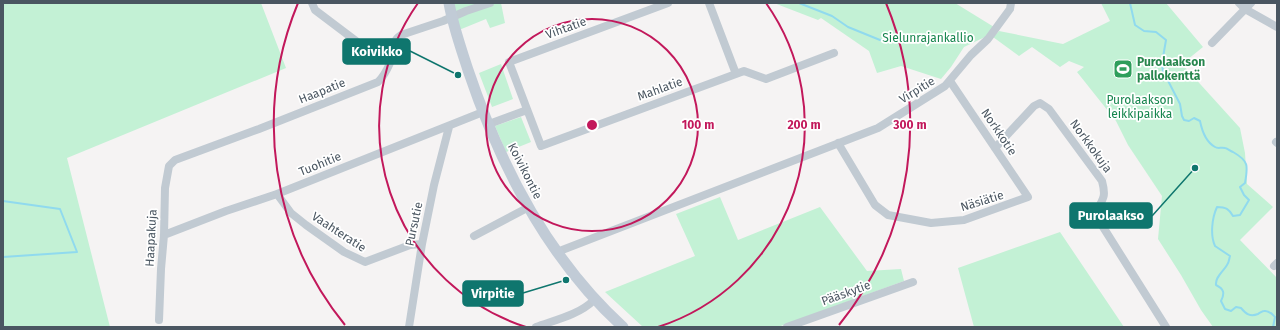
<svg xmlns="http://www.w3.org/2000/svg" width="1280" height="330" font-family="'Fira Sans',sans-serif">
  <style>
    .green { fill: #c3f1d5 }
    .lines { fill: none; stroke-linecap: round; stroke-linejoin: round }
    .stream { stroke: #90daee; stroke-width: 2 }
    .minor { stroke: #c1cad2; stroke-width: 8 }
    .secondary { stroke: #c1cbd6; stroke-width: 11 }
    .ring { fill: none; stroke: #c2185b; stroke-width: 2 }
    .labels { text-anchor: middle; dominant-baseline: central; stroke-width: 3.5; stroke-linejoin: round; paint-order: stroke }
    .street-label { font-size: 12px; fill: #4a5661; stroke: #fff }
    .park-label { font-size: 12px; fill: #17864f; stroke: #fff }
    .leisure-label { font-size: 12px; font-weight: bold; fill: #27864d; stroke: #fff; text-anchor: start }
    .centre { fill: #c2185b; stroke: #fff; stroke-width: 2 }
    .ring-label { font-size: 12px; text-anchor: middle; font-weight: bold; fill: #c2185b; stroke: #fff; stroke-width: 3.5; stroke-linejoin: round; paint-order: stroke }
    .leader { fill: none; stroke: #0f766e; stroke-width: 1.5 }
    .callout-dot { fill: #0f766e; stroke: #fff; stroke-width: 1.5 }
    .callout { fill: #0f766e; stroke: #0f766e; stroke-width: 1.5 }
    .callout-label { font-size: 13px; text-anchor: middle; font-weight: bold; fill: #fff }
  </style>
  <rect width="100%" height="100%" fill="#f5f3f3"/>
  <path class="green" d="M3,3H261L286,68L67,158L110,327H3Z
    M452,3H501L505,23L490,28L486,19L459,30Z
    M774,3H955L994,27L985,37L964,47L951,67L941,79L901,66L877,73L869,51L821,18L818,20Z
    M1101,3H1166L1203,47L1182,64L1240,128L1245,153L1247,184L1273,207L1240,240L1277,278V327H1213L1201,310L1181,275L1158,239L1162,196L1128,145L1116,121L1077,72L1084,67L1069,61L1060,67L1032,47L1019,56L993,37L999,31L1063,44L1110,21Z
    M501,64L513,99L492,107L479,73Z
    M521,117L531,142L506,152L495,126Z
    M720,197L738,240L820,207L867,271L901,269L904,281L778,327H643L605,292L695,256L676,214Z
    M1060,232L1124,327H974L958,268Z"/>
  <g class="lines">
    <path class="stream" d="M799,3L832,16L848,27L880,40
      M1130,3L1135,25L1144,31L1156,32L1166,40L1162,63L1163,71L1180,104L1182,116L1184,120L1189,121L1194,118L1200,121C1202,131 1206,142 1215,147C1218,149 1221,147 1225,148C1227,148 1230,151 1233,152C1249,161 1248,166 1245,183L1240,187L1244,195L1249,200L1240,215L1233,216C1229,209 1226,207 1217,207C1212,218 1210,235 1215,246L1230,256C1229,259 1229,263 1227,265C1223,272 1215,277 1216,285C1224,289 1225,293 1221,301L1225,309L1231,311L1236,307L1241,308C1246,314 1250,317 1258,314C1259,313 1263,311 1264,311C1269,310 1272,314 1275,317L1273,327
      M3,201L60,209L77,252L3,257"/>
    <path class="minor" d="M312,3L315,10L360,44L394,42
      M668,3L509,62L541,146L744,71L766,79L834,53
      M709,3L736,74
      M1239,3L1245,9L1277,27
      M1212,43L1251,3
      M489,124L527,110
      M1276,142L1277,143
      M838,143L875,205L888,215L931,223L964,220L1028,197L950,81
      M995,148L1034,106L1040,103L1049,109L1102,181C1106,196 1104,198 1096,212L1098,219L1166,327
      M277,194L291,213L306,225L344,252L365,262L410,245L422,244
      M164,235L226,211L277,194L483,112
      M474,236L529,207
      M557,252L878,128L945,86L971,55L988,39L1010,9L1011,3
      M1274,266L1277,263
      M159,320L161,269L164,235L165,188L169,166L175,160L259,129L378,82C384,76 387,70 390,63C393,52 390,42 401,35L443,21L466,11L490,3
      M409,327L422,244L434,185L449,127
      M536,327C555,320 579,315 594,300
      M787,327L913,282"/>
    <path class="secondary" d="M449,3C453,26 461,48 468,70C500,165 548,259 623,327"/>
  </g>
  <g class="ring">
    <circle cx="592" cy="125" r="106"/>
    <path d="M526 327A212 212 0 0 1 418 3M766 3A212 212 0 0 1 658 327"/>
    <path d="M345 325A318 318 0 0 1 298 3M886 3A318 318 0 0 1 839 325"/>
  </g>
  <defs>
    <g id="stadium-square" transform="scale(1)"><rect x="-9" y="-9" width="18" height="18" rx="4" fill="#2e9e5b" stroke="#fff"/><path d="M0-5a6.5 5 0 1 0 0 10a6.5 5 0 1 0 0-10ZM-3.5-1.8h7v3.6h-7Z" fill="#fff"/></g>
  </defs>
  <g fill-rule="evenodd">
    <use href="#stadium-square" x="1123" y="69"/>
  </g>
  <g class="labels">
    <g class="street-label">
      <text transform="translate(566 28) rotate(-20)">Vihtatie</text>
      <text transform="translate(660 89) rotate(-20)">Mahlatie</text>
      <text transform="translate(917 90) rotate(-32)">Virpitie</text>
      <text transform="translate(322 91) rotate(-22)">Haapatie</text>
      <text transform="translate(999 132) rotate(56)">Norkkotie</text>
      <text transform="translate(1091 146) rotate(54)">Norkkokuja</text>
      <text transform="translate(320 164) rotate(-22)">Tuohitie</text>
      <text transform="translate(525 171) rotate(63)">Koivikontie</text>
      <text transform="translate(982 201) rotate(-17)">Näsiätie</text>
      <text transform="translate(414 224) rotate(-78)">Pursutie</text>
      <text transform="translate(339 232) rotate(33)">Vaahteratie</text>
      <text transform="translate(151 238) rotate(-87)">Haapakuja</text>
      <text transform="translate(846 293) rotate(-20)">Pääskytie</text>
    </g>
    <g class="park-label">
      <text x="928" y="38">Sielunrajankallio</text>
      <text x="1140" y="100">Purolaakson<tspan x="1140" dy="14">leikkipaikka</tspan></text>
    </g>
    <g class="leisure-label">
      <text x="1137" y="62">Purolaakson<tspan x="1137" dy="14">pallokenttä</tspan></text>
    </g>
  </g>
  <circle cx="592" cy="125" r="6" class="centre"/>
  <g class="ring-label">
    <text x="698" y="129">100 m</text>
    <text x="804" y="129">200 m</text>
    <text x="910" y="129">300 m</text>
  </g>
  <path class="leader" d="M458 75L410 51M1195 168L1152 216M566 280L523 293"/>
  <g class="callout-dot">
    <circle cx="458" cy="75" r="4"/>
    <circle cx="1195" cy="168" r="4"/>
    <circle cx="566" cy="280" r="4"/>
  </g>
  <g class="callout">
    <rect x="343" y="39" width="67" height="25" rx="4"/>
    <rect x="1070" y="203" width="82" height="25" rx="4"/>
    <rect x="463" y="281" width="60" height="25" rx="4"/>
  </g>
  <g class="callout-label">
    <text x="377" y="56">Koivikko</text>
    <text x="1111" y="220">Purolaakso</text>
    <text x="493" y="298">Virpitie</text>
  </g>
  <rect width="1280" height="330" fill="none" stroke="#4a5661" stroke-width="8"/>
</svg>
